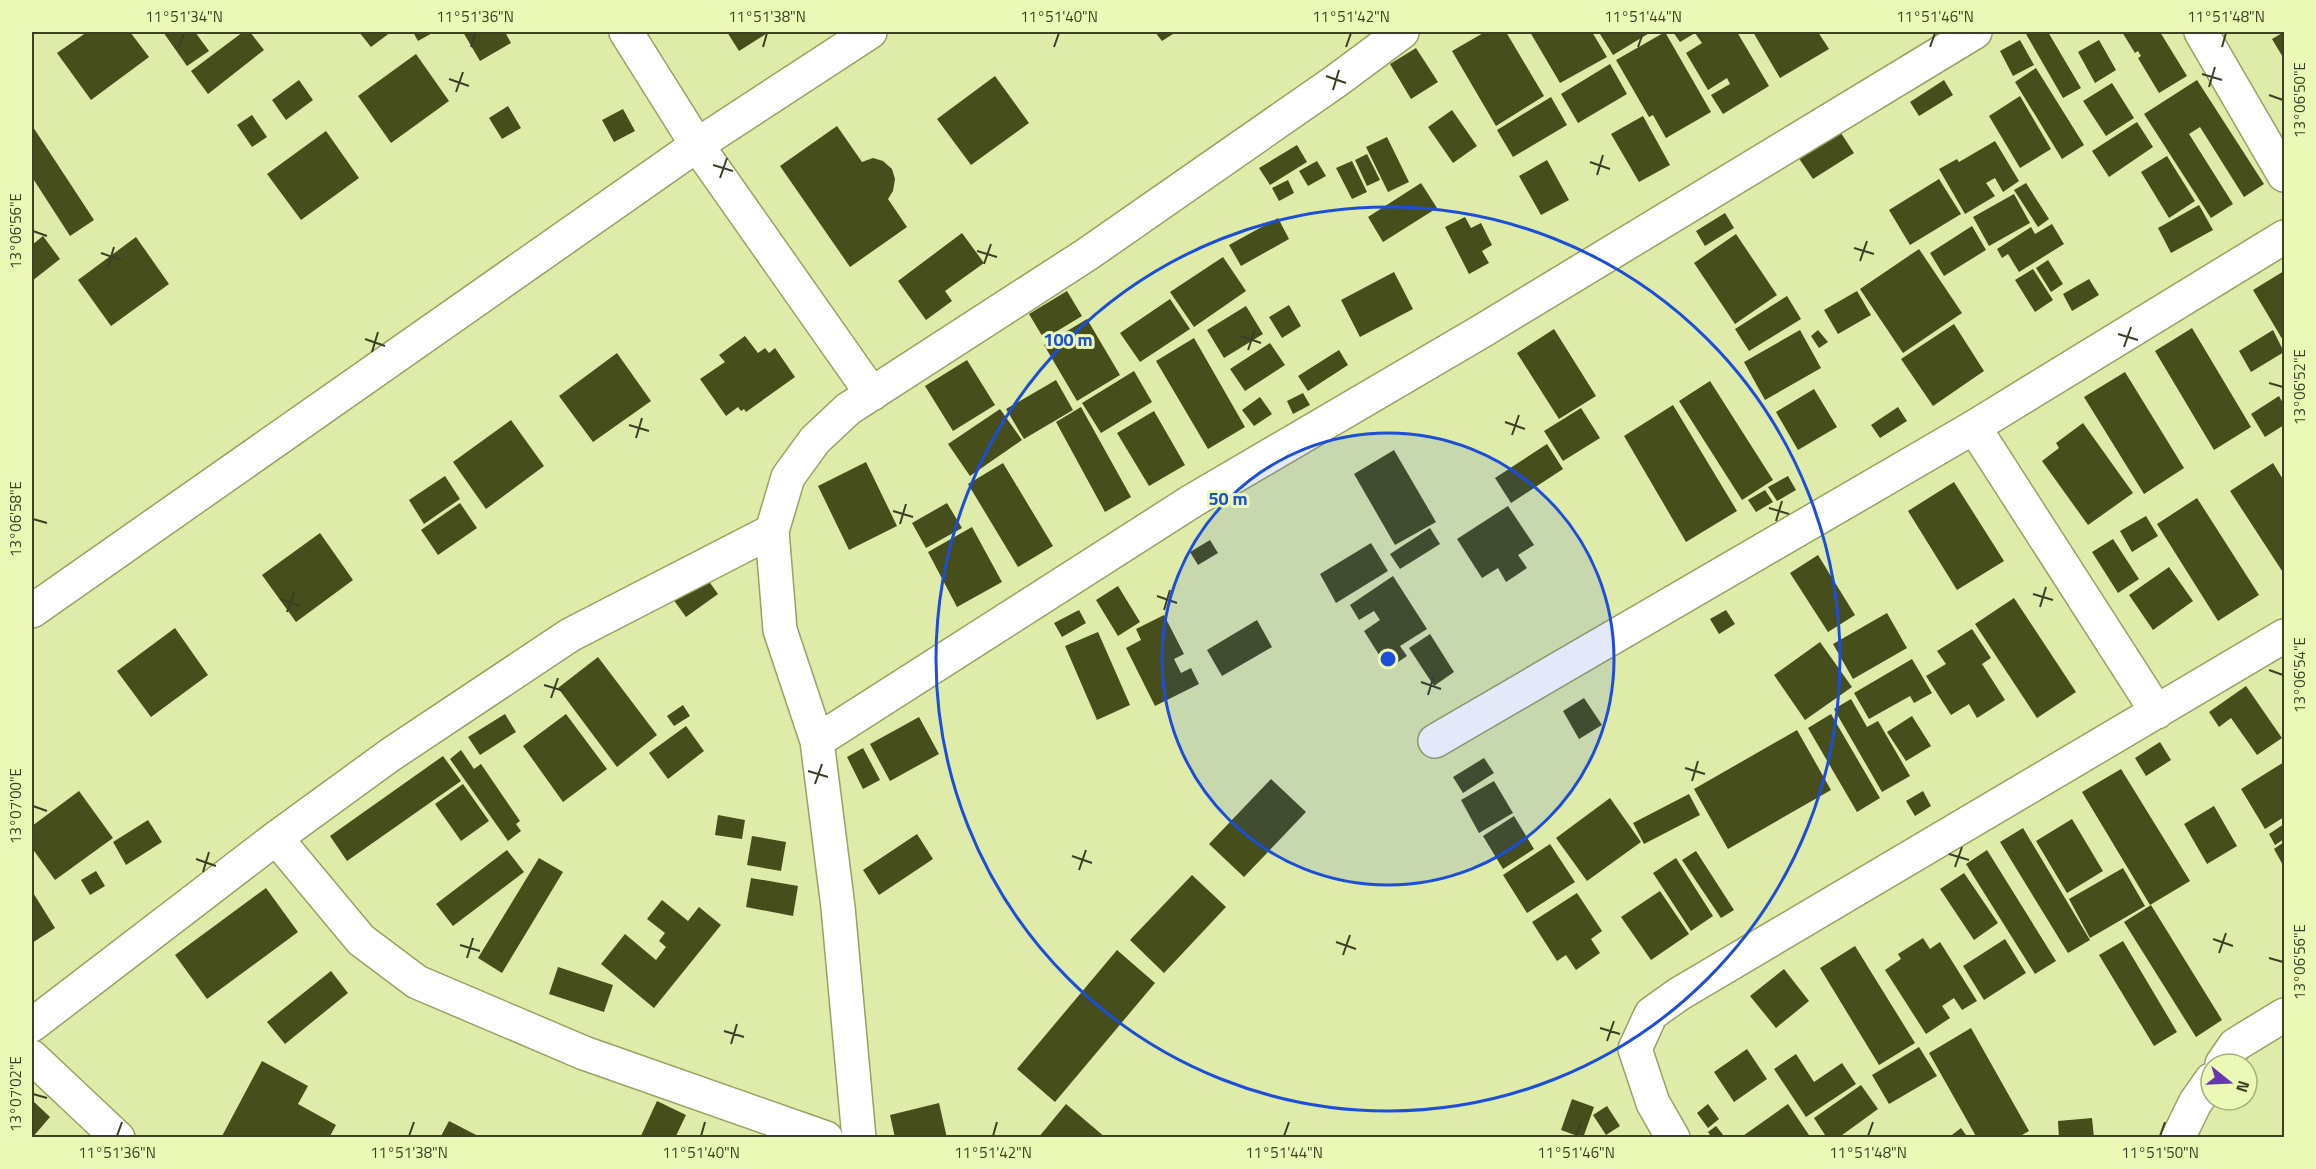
<svg xmlns="http://www.w3.org/2000/svg" width="2316" height="1169" font-family="'Titillium Web',sans-serif">
  <style>
    .building { fill: #464e1b }
    .lines { fill: none; stroke-linecap: round; stroke-linejoin: round }
    .minor-casing { stroke: #97a263; stroke-width: 36 }
    .minor { stroke: #fff; stroke-width: 33 }
    .ticks { fill: none; stroke: #3b4025; stroke-width: 2 }
    .ring { fill: none; stroke: #1d4ed8; stroke-width: 3 }
    .centre { fill: #1d4ed8; stroke: #ecf9b6; stroke-width: 3 }
    .ring-label { font-size: 18px; text-anchor: middle; font-weight: bold; fill: #1d4ed8; stroke: #ecf9b6; stroke-width: 6; stroke-linejoin: round; paint-order: stroke }
    .neatline { fill: none; stroke: #3b4025; stroke-width: 2 }
    .ticks-label { font-size: 15px; text-anchor: middle; fill: #3b4025 }
  </style>
  <rect width="100%" height="100%" fill="#deeba9"/>
  <path class="building" d="M87,32H130L149,57L91,100L57,53Z
    M163,32H195L209,51L187,66Z
    M243,32H250L264,50L208,94L191,71Z
    M359,32H391L371,47Z
    M413,32H434L418,41Z
    M463,32H505L511,43L480,61Z
    M727,32H769L739,51Z
    M1155,32H1176L1162,41Z
    M1485,32H1506L1544,96L1496,126L1452,51Z
    M1530,32H1592L1607,57L1560,83Z
    M1603,32H1651L1613,55L1600,34Z
    M1665,32L1711,112L1666,138L1653,115L1649,117L1616,60Z
    M1673,32H1737L1769,86L1723,114L1711,95L1730,84L1727,78L1708,90L1686,53L1702,43L1695,33L1680,42Z
    M1753,32H1818L1829,49L1780,78Z
    M2029,32H2048L2081,88L2063,98L2026,34Z
    M2122,32H2160L2187,76L2159,93L2138,58L2141,56L2138,51L2135,53Z
    M2284,32V59L2272,39Z
    M2020,40L2034,65L2013,76L2000,51Z
    M2099,40L2116,70L2095,83L2078,52Z
    M1416,48L1438,82L1411,99L1390,64Z
    M416,54L449,101L391,143L358,96Z
    M1610,64L1627,94L1578,123L1561,94Z
    M2036,68L2084,145L2062,159L2015,82Z
    M995,76L1029,123L971,165L937,119Z
    M299,80L313,100L286,120L272,100Z
    M1944,80L1953,95L1919,116L1910,102Z
    M2197,80L2264,184L2244,197L2200,127L2189,134L2233,204L2211,218L2144,114Z
    M2112,83L2134,118L2106,136L2083,101Z
    M2020,96L2051,149L2020,168L1989,116Z
    M1551,97L1567,125L1513,157L1497,130Z
    M508,106L521,128L502,139L489,118Z
    M623,109L635,131L614,142L602,120Z
    M1452,110L1477,146L1453,163L1428,127Z
    M252,115L267,137L252,147L237,125Z
    M1643,116L1670,165L1639,182L1611,134Z
    M2137,122L2153,147L2109,177L2092,151Z
    M837,126L862,162L873,158L883,161L892,169L895,179L893,191L888,199L907,227L850,267L780,166Z
    M33,127L94,220L70,236L32,177Z
    M1839,130L1854,153L1813,179L1798,157Z
    M326,131L359,178L301,220L267,174Z
    M1387,137L1409,182L1388,192L1366,147Z
    M1995,141L2019,181L2003,192L1995,178L1986,183L1995,196L1965,214L1939,169L1957,159L1959,162Z
    M1297,145L1307,162L1270,185L1259,168Z
    M1367,154L1380,180L1367,186L1355,160Z
    M2167,156L2195,201L2169,218L2141,172Z
    M1547,160L1569,200L1541,215L1519,176Z
    M1317,161L1326,176L1308,186L1299,171Z
    M1352,161L1367,192L1352,199L1336,168Z
    M1939,179L1961,214L1910,245L1889,210Z
    M1288,180L1294,193L1279,201L1272,188Z
    M1421,183L1437,208L1383,242L1368,217Z
    M2026,183L2049,219L2038,227L2014,190Z
    M2014,194L2030,223L1989,246L1973,217Z
    M2199,205L2213,230L2171,253L2158,228Z
    M1725,213L1734,228L1705,246L1696,231Z
    M1465,217L1471,228L1481,223L1492,245L1482,251L1489,263L1469,274L1445,227Z
    M1278,218L1289,239L1241,266L1229,245Z
    M2052,224L2064,244L2019,272L2008,254L2002,258L1997,249L2031,227L2035,234Z
    M1972,226L1986,250L1944,276L1930,253Z
    M962,233L984,263L945,291L952,301L926,320L898,281Z
    M1736,234L1777,295L1735,324L1694,263Z
    M43,236L60,259L32,281V245Z
    M136,237L169,284L111,326L78,280Z
    M1919,249L1962,313L1903,353L1860,289Z
    M1223,257L1246,291L1194,327L1170,292Z
    M2048,260L2063,284L2051,292L2036,268Z
    M2033,269L2053,300L2035,312L2015,280Z
    M2284,271V342L2253,290Z
    M1394,272L1413,309L1360,337L1341,300Z
    M2089,279L2099,295L2072,311L2063,294Z
    M1067,291L1082,316L1044,339L1029,314Z
    M1857,291L1871,315L1838,334L1824,310Z
    M1787,296L1801,319L1749,351L1735,329Z
    M1170,299L1190,329L1140,362L1120,333Z
    M1289,305L1301,326L1282,338L1269,317Z
    M1246,306L1263,334L1224,358L1207,330Z
    M1087,319L1120,375L1077,401L1044,345Z
    M1954,324L1984,371L1933,406L1901,359Z
    M2192,328L2251,427L2214,450L2155,351Z
    M1554,329L1596,396L1559,419L1517,353Z
    M1800,330L1821,368L1765,400L1744,362Z
    M1818,330L1828,342L1819,348L1811,336Z
    M2273,330L2284,352L2251,372L2239,351Z
    M745,336L758,353L765,348L769,353L775,348L795,377L746,412L744,409L741,411L738,407L726,416L700,379L725,362L719,355Z
    M1194,338L1245,427L1208,449L1156,361Z
    M1270,343L1285,365L1245,391L1230,369Z
    M1339,350L1348,365L1308,391L1298,376Z
    M617,353L651,401L593,442L559,396Z
    M967,360L995,405L953,431L925,386Z
    M1134,371L1152,402L1101,433L1082,403Z
    M2125,372L2184,468L2144,494L2084,397Z
    M1056,380L1073,410L1024,439L1006,409Z
    M1710,381L1773,480L1742,500L1679,401Z
    M1814,389L1837,427L1798,450L1776,412Z
    M1303,393L1310,405L1293,414L1287,401Z
    M2279,396L2284,405V425L2265,437L2251,414Z
    M1260,397L1272,414L1254,426L1242,410Z
    M1673,405L1737,511L1686,542L1624,436Z
    M1081,407L1131,497L1105,512L1056,422Z
    M1898,407L1907,421L1880,438L1871,425Z
    M1581,408L1600,438L1563,461L1544,431Z
    M1000,409L1022,440L970,476L948,444Z
    M1154,411L1185,465L1149,486L1117,433Z
    M511,420L544,466L486,509L453,462Z
    M2083,423L2133,493L2088,525L2042,461L2059,448L2056,443Z
    M1547,444L1563,469L1511,503L1495,478Z
    M1394,450L1436,522L1395,545L1354,474Z
    M866,462L897,526L849,550L818,486Z
    M1003,463L1053,546L1018,567L968,484Z
    M2273,463L2284,481V574L2230,491Z
    M445,476L460,499L424,524L409,500Z
    M1788,476L1796,490L1777,501L1768,487Z
    M1954,482L2004,561L1957,590L1908,511Z
    M1765,490L1773,502L1756,512L1748,500Z
    M2197,498L2259,595L2218,621L2157,524Z
    M460,503L477,528L438,555L421,530Z
    M947,503L962,528L926,548L912,523Z
    M1508,506L1534,545L1518,555L1527,568L1506,582L1498,568L1482,578L1457,539Z
    M2146,516L2158,536L2132,552L2120,531Z
    M972,527L1002,582L957,607L928,552Z
    M1430,528L1440,544L1400,569L1390,554Z
    M320,533L353,580L296,622L262,575Z
    M2113,539L2139,579L2118,593L2092,552Z
    M1210,540L1218,553L1198,565L1190,552Z
    M1371,543L1388,571L1336,603L1320,574Z
    M1818,555L1855,615L1828,632L1790,573Z
    M2169,567L2193,601L2153,630L2129,595Z
    M705,576L718,594L686,617L673,599Z
    M1393,576L1427,629L1400,646L1407,656L1388,669L1364,631L1380,620L1374,611L1359,620L1350,605Z
    M1118,586L1140,622L1118,636L1096,600Z
    M2014,598L2076,692L2037,718L1975,624Z
    M1079,610L1086,623L1062,637L1054,623Z
    M1726,610L1735,624L1719,634L1710,619Z
    M1887,613L1907,648L1853,679L1833,644Z
    M1164,615L1184,654L1174,659L1181,673L1191,668L1199,684L1155,706L1126,648L1141,640L1136,629Z
    M1257,620L1272,647L1222,676L1207,650Z
    M175,628L208,675L151,717L117,671Z
    M1972,629L1991,658L1982,664L2005,700L1977,718L1969,704L1951,715L1926,676L1946,664L1937,651Z
    M1098,632L1130,705L1097,720L1065,646Z
    M1430,634L1454,672L1434,686L1409,648Z
    M1820,642L1852,687L1805,720L1774,675Z
    M598,657L657,735L617,767L558,688Z
    M1912,659L1932,693L1914,703L1910,696L1869,719L1854,693Z
    M2246,686L2282,738L2257,755L2231,718L2219,727L2209,712Z
    M1584,698L1602,725L1579,739L1563,711Z
    M1851,699L1867,727L1878,721L1910,776L1882,792L1834,709Z
    M683,705L690,716L674,726L667,716Z
    M505,714L516,732L480,755L468,737Z
    M566,714L607,769L563,802L523,746Z
    M1831,714L1880,798L1857,812L1808,728Z
    M1912,716L1931,746L1906,761L1887,732Z
    M919,717L939,754L890,781L870,744Z
    M686,726L704,751L668,779L649,753Z
    M1797,730L1831,790L1728,849L1694,789Z
    M2160,742L2171,760L2146,776L2135,758Z
    M863,748L880,780L863,789L847,757Z
    M461,750L474,769L481,764L520,821L516,824L521,831L508,841L450,759Z
    M443,756L461,781L347,861L330,836Z
    M1484,758L1494,773L1463,793L1453,777Z
    M2284,762V817L2265,829L2241,789Z
    M2121,769L2190,881L2150,905L2082,792Z
    M1271,779L1306,812L1244,877L1209,844Z
    M1494,781L1513,813L1479,833L1461,800Z
    M463,784L489,821L461,841L435,804Z
    M79,791L113,838L55,880L32,848V826Z
    M1923,791L1931,806L1915,816L1906,801Z
    M1689,794L1700,815L1644,844L1633,823Z
    M1610,798L1641,842L1587,881L1556,838Z
    M2214,806L2237,846L2207,864L2184,824Z
    M718,815L745,820L742,839L715,835Z
    M1514,816L1534,849L1503,869L1483,836Z
    M2072,819L2103,871L2067,893L2036,841Z
    M148,820L162,842L126,865L113,842Z
    M2284,824V839L2275,845L2269,834Z
    M2023,828L2090,940L2068,953L2000,842Z
    M917,834L933,859L879,895L863,870Z
    M752,836L786,842L781,871L747,865Z
    M2284,842V867L2274,849Z
    M1550,844L1575,882L1527,913L1503,875Z
    M507,850L524,872L453,926L436,904Z
    M1987,850L2056,961L2035,974L1966,864Z
    M1696,851L1734,910L1721,918L1682,860Z
    M539,858L563,872L502,973L478,958Z
    M1676,858L1713,916L1691,931L1653,873Z
    M2123,868L2145,906L2090,938L2069,899Z
    M96,871L105,886L90,895L81,880Z
    M1964,873L1998,923L1974,940L1940,889Z
    M1192,875L1226,907L1164,973L1130,940Z
    M751,878L798,886L793,916L746,907Z
    M266,888L298,932L207,999L175,955Z
    M32,891L55,928L32,943Z
    M1660,891L1689,934L1651,960L1621,917Z
    M1577,893L1602,931L1591,939L1600,953L1576,970L1566,955L1557,961L1532,922Z
    M662,900L688,921L699,907L721,925L654,1008L601,964L625,934L656,960L666,947L659,941L665,933L647,919Z
    M2151,905L2222,1020L2196,1037L2124,922Z
    M1923,938L1930,949L1940,942L1977,1001L1962,1010L1954,998L1942,1006L1950,1018L1926,1034L1885,970L1901,959L1898,954Z
    M2005,939L2026,973L1984,1000L1963,966Z
    M2123,941L2177,1032L2154,1046L2099,955Z
    M1855,946L1915,1043L1879,1065L1820,968Z
    M1117,950L1155,983L1055,1102L1017,1069Z
    M558,967L613,985L604,1012L549,994Z
    M1784,969L1809,1001L1776,1028L1750,996Z
    M331,971L348,993L285,1044L267,1022Z
    M1971,1028L2029,1131L2017,1138H1977L1929,1053Z
    M1919,1047L1937,1076L1889,1104L1872,1075Z
    M1747,1049L1767,1079L1734,1102L1714,1072Z
    M1796,1054L1814,1082L1842,1063L1856,1084L1806,1117L1774,1069Z
    M262,1061L308,1086L298,1104L336,1125L329,1138H221Z
    M1861,1085L1878,1109L1838,1138H1827L1814,1118Z
    M1572,1099L1594,1107L1583,1138L1561,1130Z
    M32,1100L50,1117L32,1138Z
    M657,1101L686,1115L675,1138H640Z
    M939,1103L947,1138H895L890,1115Z
    M1066,1104L1106,1138H1038Z
    M1708,1104L1719,1119L1708,1128L1697,1113Z
    M1788,1104L1811,1138H1740Z
    M1607,1106L1620,1126L1606,1135L1593,1115Z
    M2092,1118L2094,1138H2059L2058,1121Z
    M449,1121L482,1138H440Z
    M1716,1126L1724,1136L1723,1138H1712L1708,1132Z
    M1961,1128L1968,1138H1948Z"/>
  <g class="lines">
    <g class="minor-casing">
      <path id="minor" d="M626,32L697,145L872,394
        M2201,32L2284,175
        M1974,427L2157,712
        M32,611L697,145L870,32
        M817,741L1192,501L1482,331L1975,32
        M1435,741L1974,427L2284,237
        M276,838L361,940L417,982L584,1053L826,1138
        M32,1025L276,838L390,755L570,635L772,531
        M32,1057L118,1138
        M2222,1064L2235,1045L2284,1015
        M859,1138L838,907L817,741L780,630L772,531L788,477L815,440L848,409L1086,255L1336,81L1402,32
        M1673,1138L1653,1103L1635,1049L1651,1014L1679,994L2284,636
        M2178,1138L2195,1103L2211,1080"/>
    </g>
    <use href="#minor" class="minor"/>
  </g>
  <path class="ticks" d="M179,47L184,33M471,47L475,33M763,47L767,33M1054,47L1059,33M1346,47L1351,33M1638,47L1643,33M1930,47L1935,33M2222,47L2226,33M2202,74L2222,80M1326,76L1346,83M449,79L469,86M2209,87L2215,67M1333,90L1339,70M456,92L463,72M2269,95L2283,100M1590,162L1610,169M713,165L733,171M1597,175L1603,155M720,178L727,158M33,231L47,236M1854,248L1874,254M977,251L997,257M101,253L121,260M1860,261L1867,241M984,264L991,244M108,267L114,247M2118,334L2138,340M1241,336L1261,343M365,339L385,346M2124,347L2131,327M1248,350L1255,330M372,352L378,332M2269,383L2283,387M1505,422L1525,429M629,425L649,431M1512,435L1519,415M636,438L642,418M1769,508L1789,514M893,511L913,517M33,519L47,523M1776,521L1782,501M900,524L906,504M2033,594L2053,600M1157,596L1177,603M280,599L300,606M2040,607L2046,587M1164,610L1170,590M287,612L294,592M2269,670L2283,675M1421,682L1441,689M544,685L564,691M1428,695L1434,675M551,698L558,678M1685,768L1705,774M808,771L828,777M1692,781L1698,761M815,784L822,764M33,806L47,811M1949,854L1969,860M1072,856L1092,863M196,859L216,866M1955,867L1962,847M1079,870L1086,850M203,872L209,852M2213,939L2233,946M1336,942L1356,949M460,945L480,951M2219,953L2226,933M1343,955L1350,935M467,958L473,938M2269,958L2283,962M1600,1028L1620,1034M724,1031L744,1037M1607,1041L1614,1021M731,1044L737,1024M33,1094L47,1098M117,1136L122,1122M409,1136L414,1122M701,1136L705,1122M993,1136L997,1122M1284,1136L1289,1122M1576,1136L1581,1122M1868,1136L1873,1122M2160,1136L2165,1122"/>
  <circle cx="1388" cy="659" r="226" fill="#1d4ed8" fill-opacity=".12"/>
  <g class="ring">
    <circle cx="1388" cy="659" r="226"/>
    <circle cx="1388" cy="659" r="452"/>
  </g>
  <circle cx="1388" cy="659" r="9" class="centre"/>
  <g class="ring-label">
    <text x="1068" y="346">100 m</text>
    <text x="1228" y="505">50 m</text>
  </g>
  <rect width="2316" height="1169" fill="none" stroke="#ecf9b6" stroke-width="66"/>
  <g transform="translate(2229 1082) rotate(108)"><circle r="28" fill="#ecf9b6" stroke="#a5af7c" stroke-width="1.5"/>
  <path d="M0-4.5L10 22L0 15L-10 22Z" fill="#6737af"/>
  <text y="-9" font-size="16" font-weight="bold" text-anchor="middle" fill="#3b4025">N</text>
  </g>
  <rect x="33" y="33" width="2250" height="1103" class="neatline"/>
  <g class="ticks-label">
    <text x="184" y="22">11°51'34"N</text>
    <text x="475" y="22">11°51'36"N</text>
    <text x="767" y="22">11°51'38"N</text>
    <text x="1059" y="22">11°51'40"N</text>
    <text x="1351" y="22">11°51'42"N</text>
    <text x="1643" y="22">11°51'44"N</text>
    <text x="1935" y="22">11°51'46"N</text>
    <text x="2226" y="22">11°51'48"N</text>
    <text transform="translate(2300 100) rotate(-90)" y="5">13°06'50"E</text>
    <text transform="translate(16 231) rotate(-90)" y="5">13°06'56"E</text>
    <text transform="translate(2300 387) rotate(-90)" y="5">13°06'52"E</text>
    <text transform="translate(16 519) rotate(-90)" y="5">13°06'58"E</text>
    <text transform="translate(2300 675) rotate(-90)" y="5">13°06'54"E</text>
    <text transform="translate(16 806) rotate(-90)" y="5">13°07'00"E</text>
    <text transform="translate(2300 962) rotate(-90)" y="5">13°06'56"E</text>
    <text transform="translate(16 1094) rotate(-90)" y="5">13°07'02"E</text>
    <text x="117" y="1158">11°51'36"N</text>
    <text x="409" y="1158">11°51'38"N</text>
    <text x="701" y="1158">11°51'40"N</text>
    <text x="993" y="1158">11°51'42"N</text>
    <text x="1284" y="1158">11°51'44"N</text>
    <text x="1576" y="1158">11°51'46"N</text>
    <text x="1868" y="1158">11°51'48"N</text>
    <text x="2160" y="1158">11°51'50"N</text>
  </g>
</svg>
